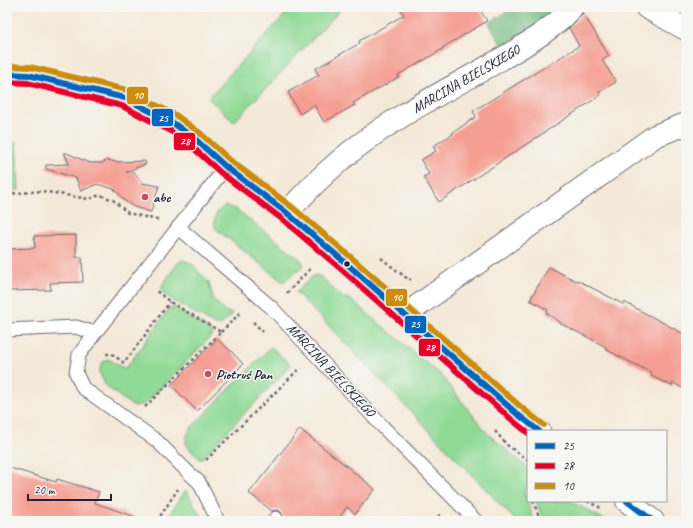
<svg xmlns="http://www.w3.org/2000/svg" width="693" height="528" font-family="Caveat,sans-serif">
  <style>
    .green { fill: #90da96; stroke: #597e68 }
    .forest { fill: #74ba7f; stroke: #4b6e5d }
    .building { fill: #f59e92 }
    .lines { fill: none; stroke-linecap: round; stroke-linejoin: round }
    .service-casing { stroke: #6c6872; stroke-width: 15 }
    .minor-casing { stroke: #6c6872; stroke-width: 24 }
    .tertiary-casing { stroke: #6c6872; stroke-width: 24 }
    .path { stroke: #6c6872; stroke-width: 2.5; stroke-dasharray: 3 3; stroke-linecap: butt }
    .service { stroke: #fff; stroke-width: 13 }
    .minor { stroke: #fff; stroke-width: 22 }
    .tertiary { stroke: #fff; stroke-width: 22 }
    .bus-1-casing { stroke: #f6f6f2; stroke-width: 9 }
    .bus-2-casing { stroke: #f6f6f2; stroke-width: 9 }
    .bus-3-casing { stroke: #f6f6f2; stroke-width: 9 }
    .bus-1 { stroke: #0065bd; stroke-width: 6 }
    .bus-2 { stroke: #e4002b; stroke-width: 6 }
    .bus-3 { stroke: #cc8c0c; stroke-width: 6 }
    .poi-dot { fill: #d1495b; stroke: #f6f6f2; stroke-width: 1.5 }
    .bus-dot { fill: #22223b; stroke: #f6f6f2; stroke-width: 1.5 }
    .labels { text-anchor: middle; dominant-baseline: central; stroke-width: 3; stroke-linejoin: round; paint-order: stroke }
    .street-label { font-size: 14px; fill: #22223b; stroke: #f6f6f2 }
    .poi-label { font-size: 14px; font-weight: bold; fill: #22223b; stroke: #f6f6f2; text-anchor: start }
    .line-badge { stroke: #f6f6f2; stroke-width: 1.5 }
    .badge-label { font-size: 11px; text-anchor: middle; font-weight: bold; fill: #fff }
  </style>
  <rect width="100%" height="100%" fill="#f6f6f2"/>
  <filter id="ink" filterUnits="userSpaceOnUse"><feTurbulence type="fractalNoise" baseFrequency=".025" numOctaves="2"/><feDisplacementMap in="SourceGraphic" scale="8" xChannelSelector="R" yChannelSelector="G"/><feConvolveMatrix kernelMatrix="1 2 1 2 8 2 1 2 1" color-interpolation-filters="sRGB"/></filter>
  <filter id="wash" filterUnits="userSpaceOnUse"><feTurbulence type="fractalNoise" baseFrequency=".012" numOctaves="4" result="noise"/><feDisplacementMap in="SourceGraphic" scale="16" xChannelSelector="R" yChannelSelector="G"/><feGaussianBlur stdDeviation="0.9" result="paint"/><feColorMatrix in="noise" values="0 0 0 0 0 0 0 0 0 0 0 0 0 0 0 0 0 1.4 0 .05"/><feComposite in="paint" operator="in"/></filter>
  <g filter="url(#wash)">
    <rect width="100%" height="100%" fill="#f4e9d8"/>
    <path class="green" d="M292,7H343L234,122L208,98Z
      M16,143L19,190L7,191V144Z
      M226,206L236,209L301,260L304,265L283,282L215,228C214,216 215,211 226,206Z
      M183,260L191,263L209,283L213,299L224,311L233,314L221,325H215L174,301L162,292V285L178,263Z
      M314,275L320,276L343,298L350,299L441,375L487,433L528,468V485L524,492L534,521H516L296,292Z
      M170,308H176L210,330L212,334L210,337L146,403L135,407L131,405L106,386L99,372L102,363L108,359C114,361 119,368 126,368Z
      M271,347L291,365L200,460C188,446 180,445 192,427Z
      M186,490L203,521H165Z
      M536,501H570L607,521H544Z"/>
    <path class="forest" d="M504,7H557L549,16L502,46L489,23L506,12Z"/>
    <g id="blocks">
      <path class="building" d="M399,7H478L487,21L442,48L443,49L398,75L399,77L353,103L355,105L324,122L314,105L300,114L288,92L319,75L315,69L360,43L359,41L404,15Z
        M583,13L609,56L602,60L616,82L599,92L601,95L439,202L423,177L429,174L421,160L436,151L433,146L453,134L452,133L476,117L473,111L579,46L569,28Z
        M64,152L90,163H102L107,160L116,162L145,161L146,164L126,172H134L142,183L159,186L151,212L134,207L125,201L114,189L97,184L81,191L76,178L46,169V165L69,164Z
        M76,235V257H82L83,282L50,283L51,290L7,291V249L35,248L34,236Z
        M549,267L576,281L577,280L623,304L624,302L686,335V390L673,383L672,386L651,376L652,373L605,349L606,347L560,323V322L546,313L548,310L530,300Z
        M217,339L231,351L243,364L197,411L171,385Z
        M300,429L375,489L355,514L347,507L337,521H284L281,512L278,510L272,511L249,493Z
        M7,467L56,482L57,479L99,492L95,503L136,517L135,521H18L7,517Z"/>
    </g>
  </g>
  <g filter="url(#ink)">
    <use href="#blocks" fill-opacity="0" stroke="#6c6872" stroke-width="1"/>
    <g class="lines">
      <g class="service-casing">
        <path id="service" d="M178,227L272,308L383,427L476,521
          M7,330L76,327L95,333
          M218,521L199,482L191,475L157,441L83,388L76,373L79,355L95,333L226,167
          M273,521L276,518"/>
      </g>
      <g class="minor-casing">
        <path id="minor" d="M646,7L686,29
          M287,213C320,175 359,142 402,116C448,87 498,64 543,33C553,25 565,18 572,7
          M405,315L655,136L686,124"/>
      </g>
      <g class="tertiary-casing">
        <path id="tertiary" d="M7,74L28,75L125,98L173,123L195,139L226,167L287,213L347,264L516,413L539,431
          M627,501L653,521"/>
      </g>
      <path class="path" d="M7,194L42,191L89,199L100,195L113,200L128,213L158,220
        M381,258L409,280L411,279
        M287,293L311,268
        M253,322L263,332
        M221,332L242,311
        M106,354H112L124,363L170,302
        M145,407L221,332L170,302L155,290
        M495,431L507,445L528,460
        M206,460L299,369
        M533,501L541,521
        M587,501L603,509
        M157,521L178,489
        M434,521L441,514"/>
      <use href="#service" class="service"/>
      <use href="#minor" class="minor"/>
      <use href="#tertiary" class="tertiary"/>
      <g class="bus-1-casing">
        <path id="bus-1" d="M7,74L28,75L125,98L173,123L195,139L226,167L287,213L347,264L516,413L539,431
          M627,501L653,521"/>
      </g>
      <g class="bus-2-casing">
        <path id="bus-2" d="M7,82L27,83L122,106L169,130L190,145L221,173L282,219L342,270L511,419L528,433"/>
      </g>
      <g class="bus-3-casing">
        <path id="bus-3" d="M7,66L30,67L127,90L177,116L200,133L231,161L292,207L352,258L521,407L544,425"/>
      </g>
      <use href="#bus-1" class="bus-1"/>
      <use href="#bus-2" class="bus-2"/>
      <use href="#bus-3" class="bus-3"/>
    </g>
  </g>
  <g class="poi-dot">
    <circle cx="145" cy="197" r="4"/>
    <circle cx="208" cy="374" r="4"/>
  </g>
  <circle class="bus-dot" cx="347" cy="264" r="3.5"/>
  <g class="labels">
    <g class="street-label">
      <text transform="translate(466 79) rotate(-30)">MARCINA BIELSKIEGO</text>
      <text transform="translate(331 370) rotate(47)">MARCINA BIELSKIEGO</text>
    </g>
    <g class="poi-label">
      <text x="153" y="197">abc</text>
      <text x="216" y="374">Piotruś Pan</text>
    </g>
  </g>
  <g class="line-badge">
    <rect x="126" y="86" width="23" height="19" rx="4" fill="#cc8c0c"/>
    <rect x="151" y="108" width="23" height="19" rx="4" fill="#0065bd"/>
    <rect x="173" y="132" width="23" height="19" rx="4" fill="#e4002b"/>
    <rect x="385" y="288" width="23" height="19" rx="4" fill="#cc8c0c"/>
    <rect x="404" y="315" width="23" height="19" rx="4" fill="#0065bd"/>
    <rect x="418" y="338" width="23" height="19" rx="4" fill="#e4002b"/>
  </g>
  <g class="badge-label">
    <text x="138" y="99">10</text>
    <text x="163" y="122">25</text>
    <text x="185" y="145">28</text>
    <text x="397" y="301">10</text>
    <text x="415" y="328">25</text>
    <text x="430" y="351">28</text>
  </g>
  <rect width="693" height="528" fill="none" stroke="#f6f6f2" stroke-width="24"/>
  <rect x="527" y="430" width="140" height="72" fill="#f6f6f2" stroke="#a1a1a9"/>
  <rect x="535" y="443" width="20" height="6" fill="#0065bd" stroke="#a1a1a9"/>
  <text x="563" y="450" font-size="12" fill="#22223b">25</text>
  <rect x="535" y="463" width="20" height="6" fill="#e4002b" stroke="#a1a1a9"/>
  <text x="563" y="470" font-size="12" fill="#22223b">28</text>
  <rect x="535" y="483" width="20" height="6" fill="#cc8c0c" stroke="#a1a1a9"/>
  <text x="563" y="490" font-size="12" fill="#22223b">10</text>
  <path d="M28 494v6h83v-6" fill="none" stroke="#22223b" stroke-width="2"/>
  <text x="34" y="494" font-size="12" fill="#22223b" stroke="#f6f6f2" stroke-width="3" paint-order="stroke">20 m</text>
</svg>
